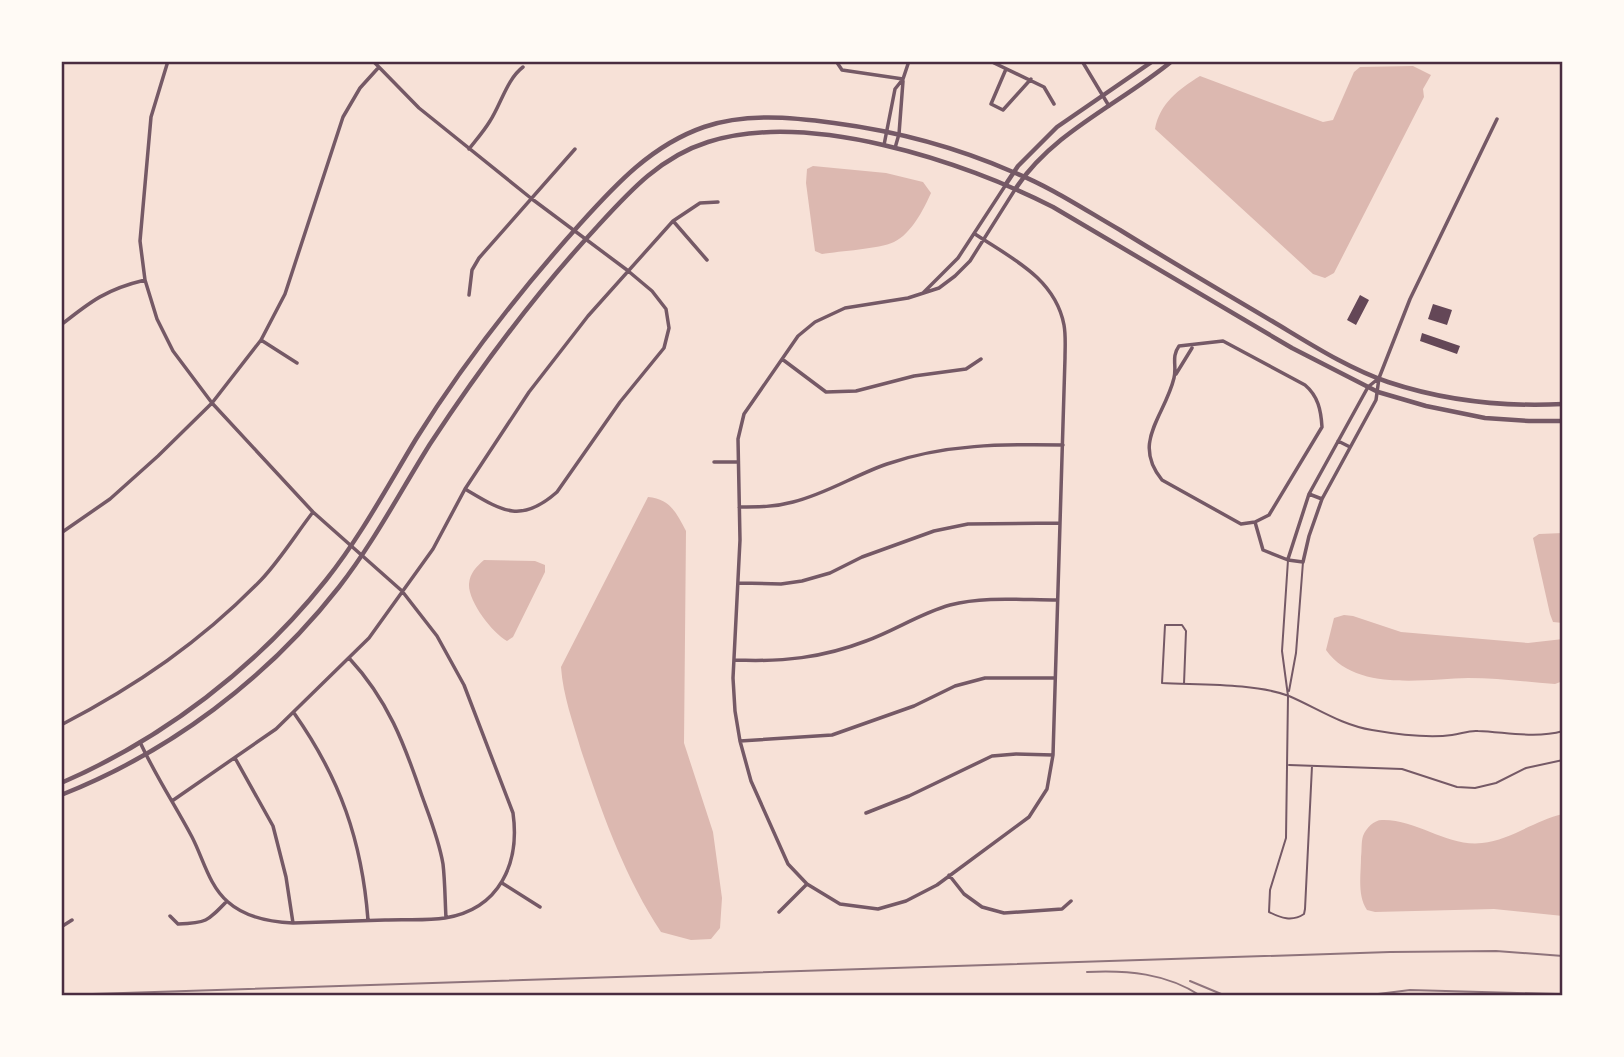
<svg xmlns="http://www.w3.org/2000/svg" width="1624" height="1057" font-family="'Exo 2',sans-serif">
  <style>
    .water { fill: #dcb8b0 }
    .building { fill: #644757 }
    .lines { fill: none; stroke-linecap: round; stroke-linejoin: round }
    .service { stroke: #755966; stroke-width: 2 }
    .minor { stroke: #755966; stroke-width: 3.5 }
    .tertiary { stroke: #755966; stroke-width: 4.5 }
    .rail { stroke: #8f747c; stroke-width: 2 }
    .neatline { fill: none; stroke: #4a2c40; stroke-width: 2.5 }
  </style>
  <rect width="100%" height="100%" fill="#f7e1d7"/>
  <path class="water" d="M1413,66L1431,75L1423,89L1424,97L1334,273L1325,278L1313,274L1155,129C1160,103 1178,90 1200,76L1323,122L1333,120L1354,72L1360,67Z
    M813,166L886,173L923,182L931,193C924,209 911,234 894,242C879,249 840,251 822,254L815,251L806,183L807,169Z
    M648,497C670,499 676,512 686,531L684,743L713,832L722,898L720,928L711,939L691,940L661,932C624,876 602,813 581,750C573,722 563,696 561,667Z
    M1563,533V623L1553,622L1550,614L1533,538L1539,534Z
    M484,560L535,561L545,565V572L513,637L507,641C492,633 468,601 469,584C470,573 476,567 484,560Z
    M1344,615L1353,616L1401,632L1528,643L1563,639V681L1555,684C1526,682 1497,678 1468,678C1425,679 1355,692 1326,650L1334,618Z
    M1563,814V916L1494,909L1375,912L1367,910C1357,895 1361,875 1361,857C1362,851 1361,842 1363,836C1366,828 1374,820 1382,820C1417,819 1447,847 1482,843C1511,840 1535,820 1563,814Z"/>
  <path class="building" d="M1360,295L1369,300L1356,325L1347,320Z
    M1433,304L1452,310L1447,325L1428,319Z
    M1422,333L1460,346L1457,354L1420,341Z"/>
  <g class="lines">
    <path class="service" d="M1288,560L1282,651L1288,696L1286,838L1270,890L1269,912C1281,918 1292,922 1304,914L1305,909L1312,766
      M1184,684L1186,631L1182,625H1165L1162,683C1199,685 1255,683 1289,696C1317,708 1341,725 1372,730C1395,734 1430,738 1452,735C1461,734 1469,730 1478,731C1506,732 1535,739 1563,731
      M1289,691L1296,653L1303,562
      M1289,765L1402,769L1457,787L1475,788L1496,783L1526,768L1563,760"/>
    <path class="minor" d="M373,61L419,108L532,199L627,270L652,291L666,309L669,328L664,348L620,402L557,492C521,524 502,511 465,489
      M836,61L842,70L903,79
      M990,61L1044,87L1054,104
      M1082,61L1109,106
      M1006,69L991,104L1003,110L1031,79
      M884,145L895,89L903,79L909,61
      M895,148L899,134L903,81
      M469,149C476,140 484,131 490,121C501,104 507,79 523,67
      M674,222L707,260
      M975,234C1011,258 1055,278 1064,325C1066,336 1065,348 1065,358L1053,755L1047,789L1029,817L937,885L906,901L878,909L840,904L807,884L788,864L751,781L740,741L735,711L733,678L740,540L738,439L744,414L798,336L815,322L845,308L908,298L939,288L955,276L970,261L1016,188
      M923,293L958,258L1005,186
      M469,295L472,270L479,258L575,149
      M61,325C91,301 107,289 145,280
      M261,340L297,363
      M782,359L826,392L856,391L914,376L966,369L981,359
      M1176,374L1192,348
      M1338,441L1350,447
      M714,462H737
      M1309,494L1322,499
      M739,507C758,507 775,507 793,502C826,494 855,475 887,464C944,444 1004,444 1063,445
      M1255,522L1269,515L1322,427C1321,410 1318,396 1305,385L1223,341L1179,346C1171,357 1177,366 1174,378C1165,416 1131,442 1162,480L1241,524L1255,522L1263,550L1288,560L1303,562L1309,536L1322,499L1376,400L1379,378L1410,299L1497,119
      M61,533L110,499L158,456L212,403L261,340L285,294L343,117L360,88L379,67
      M1288,559L1309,494L1368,387L1379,378
      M739,583L781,584L802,581L830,573L862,557L934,531L968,524L1059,523
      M349,658C388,700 404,743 422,796C430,818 439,840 443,864C445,881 445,900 446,918
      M735,660C782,662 822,658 866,641C894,631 921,613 950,605C984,596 1022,600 1057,600
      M294,713C340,778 362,841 368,920
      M61,725C136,686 202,641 261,580C280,560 296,534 313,512
      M740,741L832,735L914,706L955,686L985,678H1055
      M140,742C155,775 175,805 192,837C203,858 209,886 228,902C246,918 270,922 293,923C324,922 355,921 385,920C405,919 426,921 445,918C500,909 520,863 513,813L464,685L437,636L402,591L313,512L212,403L173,351L157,319L145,280L140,241L151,117L168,61
      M235,758L273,826L286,877L293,923
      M172,801L276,729L369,638L433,549L465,489L529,392L588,316L673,221L700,203L718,202
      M866,813L909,796L992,756L1016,754L1053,755
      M949,875L964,894L982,907L1004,913L1062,909L1071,901
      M502,883L540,907
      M779,912L807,884
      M170,916L178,924C206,923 207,922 227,901
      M61,927L72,920"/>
    <path class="tertiary" d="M1006,184L1018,166L1057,127L1153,61
      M1016,188C1054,131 1120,104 1172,61
      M61,783C163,739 257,667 326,580C361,536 387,487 416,439C464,362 520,291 580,224C616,184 652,145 704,127C745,113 791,117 834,123C895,131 956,147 1013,172C1051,187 1085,210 1120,230C1170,261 1221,291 1272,321C1309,343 1347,368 1388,382C1445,401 1503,407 1563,404
      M61,795C170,752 267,679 339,587C374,542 400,492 430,444C480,368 534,295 596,228C629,192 660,157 708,142C808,110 963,161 1053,207L1292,348L1378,392L1426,406L1485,418L1529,421H1563"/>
    <path class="rail" d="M1087,972C1127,970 1166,973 1201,996
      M1190,981L1226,996
      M61,995L1390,952L1496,951L1563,956
      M1362,996L1410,990L1558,994"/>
  </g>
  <rect width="1624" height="1057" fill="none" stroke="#fffaf5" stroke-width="126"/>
  <rect x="63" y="63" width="1498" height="931" class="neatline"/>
</svg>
